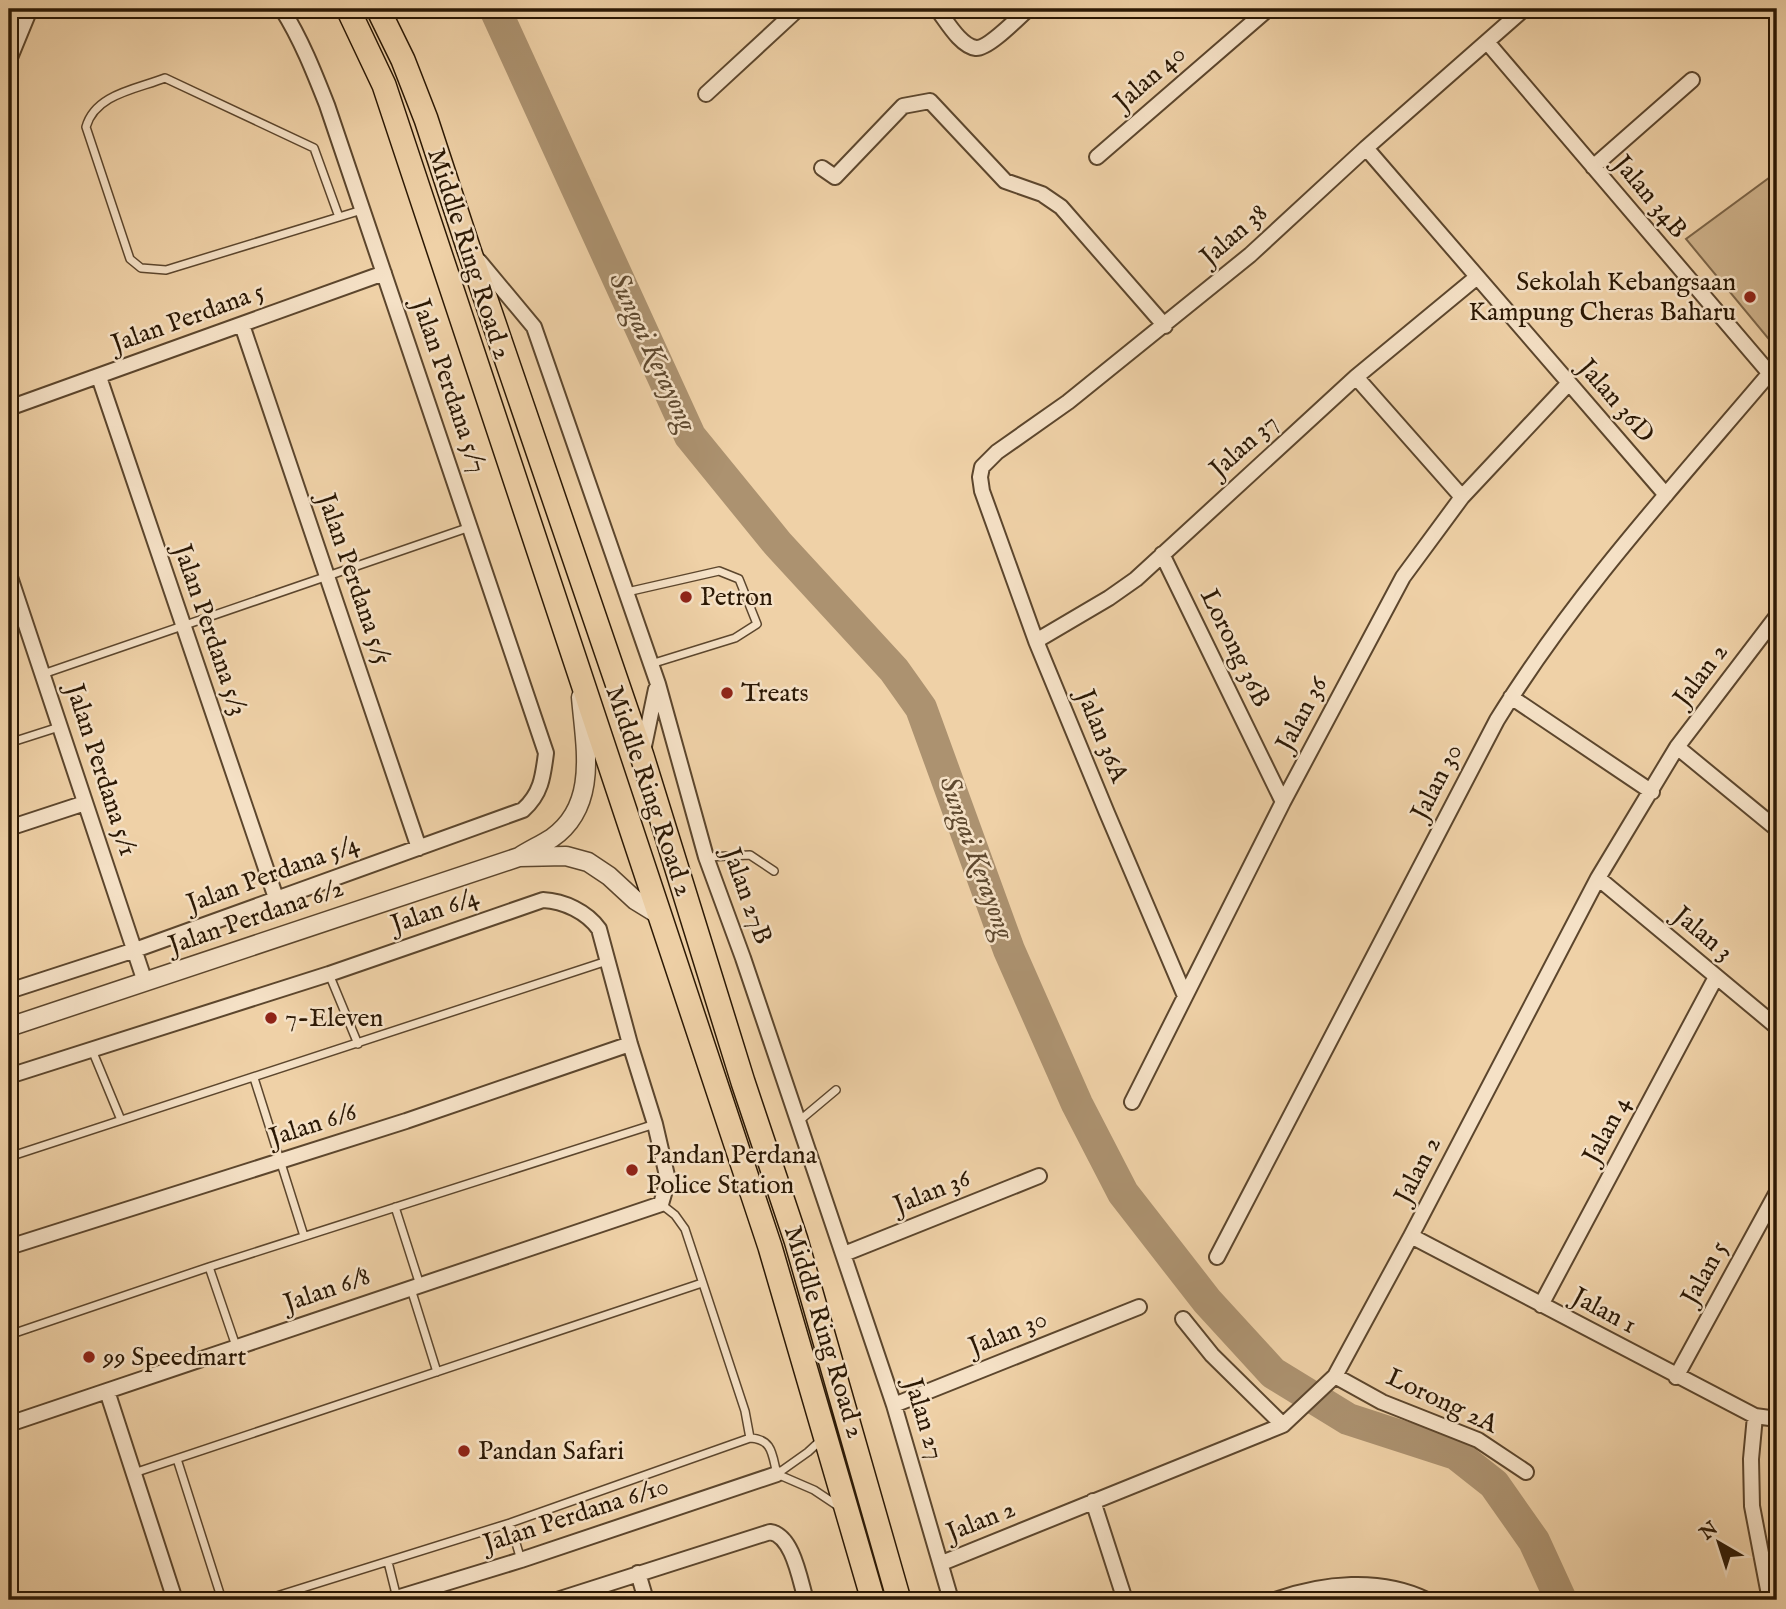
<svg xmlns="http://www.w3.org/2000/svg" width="1786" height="1609" font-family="'IM FELL English',serif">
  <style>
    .green { fill: #ceb28b; stroke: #7c6548; stroke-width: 2 }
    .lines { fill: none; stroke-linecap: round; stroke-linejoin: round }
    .river { stroke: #ac9270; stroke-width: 32 }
    .service-casing { stroke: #5c462d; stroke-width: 10 }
    .minor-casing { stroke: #5c462d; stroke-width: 18 }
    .tertiary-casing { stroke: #5c462d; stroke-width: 21 }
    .trunk-casing { stroke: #2b1804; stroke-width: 26 }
    .service { stroke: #f5e1c6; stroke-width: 7 }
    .minor { stroke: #f5e1c6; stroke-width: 14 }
    .tertiary { stroke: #f5e1c6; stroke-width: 18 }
    .trunk { stroke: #efd1a7; stroke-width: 23 }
    .poi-dot { fill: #8f2418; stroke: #f5e1c6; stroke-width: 2.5 }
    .labels { text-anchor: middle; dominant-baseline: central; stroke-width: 5; stroke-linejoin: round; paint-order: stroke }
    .street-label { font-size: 26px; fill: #2b1804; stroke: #f5e1c6 }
    .poi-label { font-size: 26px; fill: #2b1804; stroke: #f5e1c6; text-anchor: start }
    .water-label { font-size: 28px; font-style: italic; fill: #5f492f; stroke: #f5e1c6 }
  </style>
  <rect width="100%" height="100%" fill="#efd1a7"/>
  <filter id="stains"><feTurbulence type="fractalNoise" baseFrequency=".00286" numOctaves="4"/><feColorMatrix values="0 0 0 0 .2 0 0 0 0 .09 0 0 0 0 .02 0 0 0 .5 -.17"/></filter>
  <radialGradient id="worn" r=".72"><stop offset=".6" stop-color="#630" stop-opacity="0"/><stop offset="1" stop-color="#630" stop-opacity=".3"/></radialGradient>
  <path class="green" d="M1777,172V349L1686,239Z"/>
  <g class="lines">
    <path class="river" d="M495,9L690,436L778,544L894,670L921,708L1009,950L1077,1104L1123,1193L1207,1301L1273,1373L1348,1419L1456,1454L1494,1484L1534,1541L1561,1600"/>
    <g class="service-casing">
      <path id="service" d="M339,217L314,148L165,78C137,89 95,94 86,127L130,259L141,268L166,270L339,217L362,210
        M627,592L719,571L739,579L757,624L735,638L651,664
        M43,674L470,527
        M9,743L59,727
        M707,857L750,855L774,871
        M329,974L358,1044
        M92,1050L121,1120
        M254,1078L304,1236
        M799,1121L836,1090
        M9,1157L607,961
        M661,1204L675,1215L685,1229L745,1411L750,1438
        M395,1207L420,1285
        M209,1267L236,1346
        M411,1289L437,1372
        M9,1335L209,1267L655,1124
        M177,1459L222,1600
        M134,1473L702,1283
        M777,1474L814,1490L838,1506
        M777,1474L808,1452L821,1440
        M510,1523L521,1560
        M388,1562L397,1598
        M264,1600L510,1523L750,1438C773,1439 772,1455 777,1474"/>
    </g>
    <g class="minor-casing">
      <path id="minor" d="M937,9C946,20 960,46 976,48C988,49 1018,18 1028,9
        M1487,42L1777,382
        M9,60L30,9
        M706,94L798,9
        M1366,148L1666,495
        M1097,157L1268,9
        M1593,167L1692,80
        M822,168L835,177L903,106L930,101L1005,181L1042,194L1061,207L1165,326
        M479,261L534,327L658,684L706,857L743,958L894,1405L951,1600
        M242,325L419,848
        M99,377L276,898
        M1356,377L1462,497
        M9,408L384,273
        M1162,554L1283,802
        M9,574L145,982
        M1036,641L1109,598L1136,579L1356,377L1477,277
        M1511,697L1652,792
        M1677,747L1777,829
        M643,751L656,689
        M9,828L85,803
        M1598,878L1777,1027
        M9,991L135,950L523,810C541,794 543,777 546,753L327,105C314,72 301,39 282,9
        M1185,996L1107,813L1036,641L982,491L980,477L982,467L997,452L1068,402L1250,255L1366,148L1524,9
        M9,1076L329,974L543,900C564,901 587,912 599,929L630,1044L655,1124L668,1180L661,1204L9,1424
        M1132,1102L1283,802L1403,577L1462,497L1568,384
        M1411,1236L1755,1416L1777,1419
        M9,1247L406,1121L630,1044
        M844,1254L1039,1176
        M1217,1257L1497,720C1574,595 1674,486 1769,374
        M1541,1305L1716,977
        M1183,1319L1212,1355L1283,1425
        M1335,1376L1382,1402L1478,1440L1526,1472
        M1676,1377L1777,1192
        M107,1391L175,1600
        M894,1405L1139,1307
        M1755,1416L1751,1459L1752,1506L1770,1600
        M1093,1501L1125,1600
        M942,1563L1283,1425L1335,1376L1411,1236L1598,878L1677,747L1777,616
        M638,1573L646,1600
        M390,1600L521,1560L777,1474
        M557,1600L770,1532C793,1535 800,1581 806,1600
        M1275,1600C1323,1583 1380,1577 1427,1600"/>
    </g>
    <g class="tertiary-casing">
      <path id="tertiary" d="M519,857L566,856L588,862L609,876L635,900L661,916
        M9,1027L519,857C530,850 541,845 552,838C599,805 585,746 581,697"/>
    </g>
    <g class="trunk-casing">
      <path id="trunk" d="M348,9L384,85L770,1247L873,1600
        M378,9L403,60L426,119L469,250L642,756L743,1082L796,1240L899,1600"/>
    </g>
    <use href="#service" class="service"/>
    <use href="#minor" class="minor"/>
    <use href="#tertiary" class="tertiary"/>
    <use href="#trunk" class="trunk"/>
  </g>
  <g class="poi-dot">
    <circle cx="1750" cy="297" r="7"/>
    <circle cx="686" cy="597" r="7"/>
    <circle cx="727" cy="693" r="7"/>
    <circle cx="271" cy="1018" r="7"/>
    <circle cx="632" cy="1170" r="7"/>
    <circle cx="89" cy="1357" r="7"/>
    <circle cx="464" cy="1451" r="7"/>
  </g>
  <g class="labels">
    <g class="street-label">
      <text transform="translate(1150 78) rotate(-41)">Jalan 40</text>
      <text transform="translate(1650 197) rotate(50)">Jalan 34B</text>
      <text transform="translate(1234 235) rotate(-41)">Jalan 38</text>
      <text transform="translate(469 254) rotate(72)">Middle Ring Road 2</text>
      <text transform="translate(188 318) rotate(-20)">Jalan Perdana 5</text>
      <text transform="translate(449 386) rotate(71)">Jalan Perdana 5/7</text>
      <text transform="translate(1616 401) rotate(49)">Jalan 36D</text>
      <text transform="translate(1244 446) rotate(-42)">Jalan 37</text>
      <text transform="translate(354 579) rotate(71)">Jalan Perdana 5/5</text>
      <text transform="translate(210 630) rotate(71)">Jalan Perdana 5/3</text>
      <text transform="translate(1235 648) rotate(64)">Lorong 36B</text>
      <text transform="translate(1701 675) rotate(-53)">Jalan 2</text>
      <text transform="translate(1302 714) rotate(-62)">Jalan 36</text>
      <text transform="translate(1102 736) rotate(68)">Jalan 36A</text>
      <text transform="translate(101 770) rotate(72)">Jalan Perdana 5/1</text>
      <text transform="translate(1437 782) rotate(-63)">Jalan 30</text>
      <text transform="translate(649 791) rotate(71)">Middle Ring Road 2</text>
      <text transform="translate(273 874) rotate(-20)">Jalan Perdana 5/4</text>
      <text transform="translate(747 896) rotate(70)">Jalan 27B</text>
      <text transform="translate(435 911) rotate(-19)">Jalan 6/4</text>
      <text transform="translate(256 917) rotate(-19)">Jalan Perdana 6/2</text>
      <text transform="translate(1703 934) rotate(40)">Jalan 3</text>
      <text transform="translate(313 1125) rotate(-18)">Jalan 6/6</text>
      <text transform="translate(1607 1130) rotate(-62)">Jalan 4</text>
      <text transform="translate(1418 1170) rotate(-63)">Jalan 2</text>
      <text transform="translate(932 1192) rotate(-22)">Jalan 36</text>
      <text transform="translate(1705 1273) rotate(-61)">Jalan 5</text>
      <text transform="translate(327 1290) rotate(-19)">Jalan 6/8</text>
      <text transform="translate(1604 1311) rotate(28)">Jalan 1</text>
      <text transform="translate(824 1332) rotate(73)">Middle Ring Road 2</text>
      <text transform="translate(1008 1333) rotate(-22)">Jalan 30</text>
      <text transform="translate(1442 1401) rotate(25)">Lorong 2A</text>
      <text transform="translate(924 1419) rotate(73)">Jalan 27</text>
      <text transform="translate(576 1515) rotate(-18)">Jalan Perdana 6/10</text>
      <text transform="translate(981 1521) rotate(-22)">Jalan 2</text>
    </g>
    <g class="poi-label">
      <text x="1736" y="282" text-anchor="end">Sekolah Kebangsaan<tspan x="1736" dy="30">Kampung Cheras Baharu</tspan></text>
      <text x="700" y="597">Petron</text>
      <text x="741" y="693">Treats</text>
      <text x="285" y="1018">7-Eleven</text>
      <text x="646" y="1155">Pandan Perdana<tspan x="646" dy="30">Police Station</tspan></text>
      <text x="103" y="1357">99 Speedmart</text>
      <text x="478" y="1451">Pandan Safari</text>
    </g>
    <g class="water-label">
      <text transform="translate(652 352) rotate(65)">Sungai Kerayong</text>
      <text transform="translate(976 858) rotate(70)">Sungai Kerayong</text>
    </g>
  </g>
  <rect width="1786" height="1609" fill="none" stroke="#efd1a7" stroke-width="35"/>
  <rect x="10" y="10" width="1765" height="1588" fill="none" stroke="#2b1804" stroke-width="3.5"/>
  <rect x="18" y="18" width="1751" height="1574" fill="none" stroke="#2b1804" stroke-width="2"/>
  <g transform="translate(1719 1543) rotate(321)" stroke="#f5e1c6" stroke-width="5" paint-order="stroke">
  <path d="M0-5L12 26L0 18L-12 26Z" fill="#2b1804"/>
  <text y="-10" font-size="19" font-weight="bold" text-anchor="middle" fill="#2b1804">N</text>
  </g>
  <rect width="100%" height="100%" filter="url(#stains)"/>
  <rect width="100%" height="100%" fill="url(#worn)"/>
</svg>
